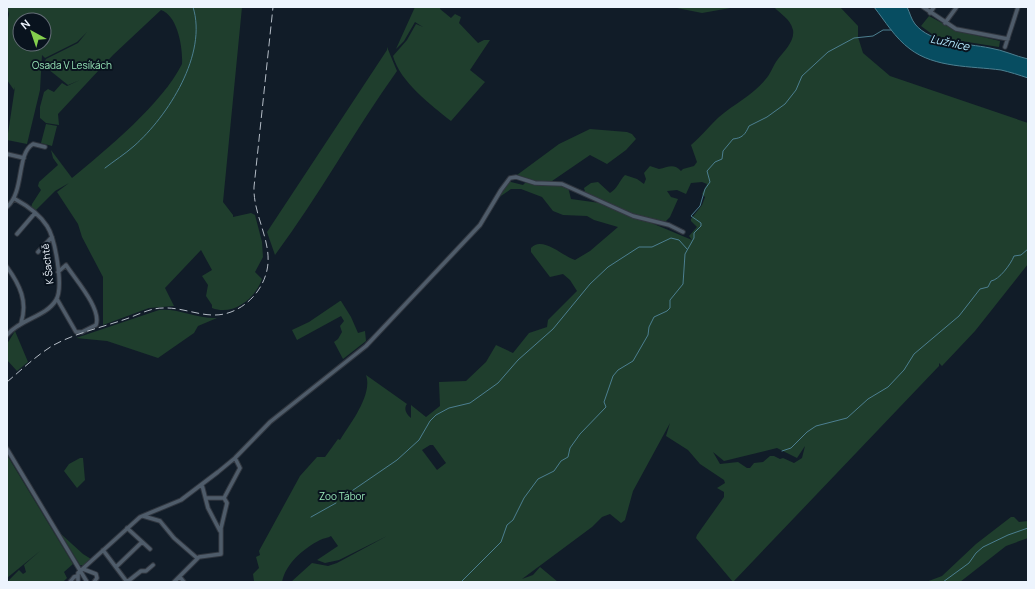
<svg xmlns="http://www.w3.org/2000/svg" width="1035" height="589" font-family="Manrope,sans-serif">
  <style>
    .green { fill: #1f3e2d; fill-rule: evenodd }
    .water { fill: #074d61; stroke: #4c7f90 }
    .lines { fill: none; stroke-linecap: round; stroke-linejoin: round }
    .stream { stroke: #4c7f90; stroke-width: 1 }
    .minor-casing { stroke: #30363f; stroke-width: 5.5 }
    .minor { stroke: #4f5c6a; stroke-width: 3.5 }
    .rail { stroke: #b4bcc6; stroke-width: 1; stroke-dasharray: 8 4; stroke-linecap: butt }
    .labels { text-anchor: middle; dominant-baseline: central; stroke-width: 4; stroke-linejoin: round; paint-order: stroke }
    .park-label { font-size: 10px; fill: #98e6b8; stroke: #09131e }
    .street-label { font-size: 10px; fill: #edf4fd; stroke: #09131e }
    .water-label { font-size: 11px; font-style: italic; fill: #b4e8fd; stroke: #09131e }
  </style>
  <rect width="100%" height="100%" fill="#111c28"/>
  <path class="green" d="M7,7H98L99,8V7H242L223,202L233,215V217L251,213L255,215L262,242L263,257L255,272L262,279C255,299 233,316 212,308V305L206,296L208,285L202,276L212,270L201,250L165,288L174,306L149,308L103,325V277L82,237L78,224L57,192L69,183L55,191L35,211L31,208L32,204L41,190L38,186L39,182L58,165L53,158L51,150L72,178C107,149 162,104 182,64C183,48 178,16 161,10L113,55L58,114L59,125L46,123L40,118V107L44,92L48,89L54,92L62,83L67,86L80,80L68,85L43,65L46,59L78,43L87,32L77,42L45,58L42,55L40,90L27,144L7,140L15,87L14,90L7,80V23L9,14ZM20,20H44V44H20Z
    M415,7H440V9L451,18L455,14L461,17L459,23L478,43L484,40H490L470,70L485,82L451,121C431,105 400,82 393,56L407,40L416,24L423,27L415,22L404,41L396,49Z
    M672,7H736L702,13Z
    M774,7H840L858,26V37L863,53L890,76L1028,123V264L975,331L942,366L939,363V366L733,582L696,538L697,535L724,497V492L717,488L725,483L724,480L700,464L688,450L666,436L670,423L633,491L625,520L621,523L610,514L602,517L592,527L522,579L533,575L540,567L558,582H291L312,563L328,566L337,563L387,536L339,560L325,563L317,560L338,546L331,536C328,538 324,538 320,540C303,549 286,563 282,582L254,581L253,574L259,568L256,557L260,555L259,551L300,476L317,457H325L338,439L340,440C350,424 373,395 366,375L407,404C403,409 407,415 411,418V405L426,417L440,406L439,382L466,381L486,362L496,345L513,353L529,333L547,327L548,320L577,291L570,280L563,274L550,277L531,252V248C542,235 564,257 575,260L590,251L618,227L594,220L587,216L563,215L553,211L542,197L521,189H511L498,198L507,181L523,185L527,181L559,185L568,187L571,199L600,203L627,212L585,192L584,188L591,183L598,182L610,193C618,188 619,181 625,175L637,179L644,184L646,179L644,173L650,166L659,169C668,167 674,163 681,171L683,169L694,166L697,162L691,145C702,136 709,126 719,117C734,104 753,95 765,80C771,74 773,65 778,59C784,51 795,41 793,30C790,18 780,14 774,7ZM691,183L702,182L707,184L702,194L705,197L702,205L691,219V221L697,227L689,236L692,240L642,219L664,223L670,217L678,199L671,197L667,191L677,190L686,194ZM430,445H433L446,463L437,470L422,450ZM805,446L802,458L794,463L783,458L780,459L774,456H770L763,462L754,463L750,468H747L738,462L720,464L713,452L724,461L777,448L797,458Z
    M929,16L957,31L1000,41L999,47L936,37L921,26Z
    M387,47L397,71C354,131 319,196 275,255L267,232L387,50Z
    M46,124L57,126L52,146L41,143Z
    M590,129L627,132L632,134L636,139L626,150L607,164L590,155L552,181H532L517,175L559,144Z
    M340,301H341L351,317L358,333L365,331L366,341L343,359L334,342L338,339L342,332L340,326L344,321L341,316L297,340L292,330L309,322Z
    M159,310C179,308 197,319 217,318L198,326L194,333L158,358L107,341L76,338Z
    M15,331L28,362L17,371L7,360V344Z
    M7,455L73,564L64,572L67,578L63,582H7L19,570L23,574L26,572L24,565L40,551L7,578Z
    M80,458H83L85,480L77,488L64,471L69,464Z
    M1011,517H1014L1019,522L1028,521V538L1006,546L960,582H926L942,576L976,544Z
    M61,534L83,554L91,559L84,566L80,565Z"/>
  <path class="water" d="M874,7H907C910,13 911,19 915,24C931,44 966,43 990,48C1003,50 1015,56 1028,59V78C1019,75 1010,72 1001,70C971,66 935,68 910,49C895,38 885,21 874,7Z"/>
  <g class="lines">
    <path class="stream" d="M105,168C114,161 125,154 134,146C168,116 208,54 193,7
      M782,451L791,448L807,432L816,426L847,418L868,399L888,387L904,370L914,354L959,316L980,289L988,287L991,281C999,280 1011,264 1014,256L1021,255L1028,249
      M343,497L397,460L419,440L430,421L436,415L449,408L470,403L498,383L518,360L553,329L590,284L608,267L639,247H652L671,238L679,240L687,249
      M311,517L336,503
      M461,582L501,542L507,525L513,520L524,498L538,479L554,471L561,461L568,457L570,448L580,434L606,407L604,402L613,376L618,370L633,361L648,335L649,327L654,317L667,311L670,308V300L683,284L685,254L694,238V233L701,226V223L691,216L700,206L705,189L710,182L707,171L715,162L722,159L723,151L733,139C742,138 745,135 749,126L767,117L785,104L796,90L802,76L828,52L854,38L873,36L883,30H891
      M943,582L969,563L976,553L983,547L1008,535L1028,528"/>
    <g class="minor-casing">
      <path id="minor" d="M923,7L956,29L1008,39
        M930,13L934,7
        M945,23L956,8
        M1005,47L1018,7
        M7,154L24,158
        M7,207C25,191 16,154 33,144L45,147
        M17,234L35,213
        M38,252L52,237
        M7,267C20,285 28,302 21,323
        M57,299L76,332H82L96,325C102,309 75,279 66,265L58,272
        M7,335C20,319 46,317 56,300C64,287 55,238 47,226C40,215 26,205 15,199
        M7,449L87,582
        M202,485L208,508L220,531
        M206,498H224
        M143,516L160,521L174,538L197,558
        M127,528L150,549
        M103,550L127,582
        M116,567L142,542
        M83,569L96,574L97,578L94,582
        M180,577L184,582
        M70,582L74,577L77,576
        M78,582V573L140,517L181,500L218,472L235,458L270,422L366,346L480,225L501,190L510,178L516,177L535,183L562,184L633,216L669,225L683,232
        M127,582L141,571H146L153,565
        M174,582L199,557L221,554V528L227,503L224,498L240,468L235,458"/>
    </g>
    <use href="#minor" class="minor"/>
    <path class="rail" d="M7,382C21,370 36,356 52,346C73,334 99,328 123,320C136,316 149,308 163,308C187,307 207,321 231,312C249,305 263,289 267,270C273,242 253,216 254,187L273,7"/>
  </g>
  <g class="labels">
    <g class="park-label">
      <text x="72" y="65">Osada V Lesíkách</text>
      <text x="342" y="496">Zoo Tábor</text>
    </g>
    <g class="street-label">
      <text transform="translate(47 264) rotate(-97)">K Šachtě</text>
    </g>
    <g class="water-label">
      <text transform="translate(950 42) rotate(12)">Lužnice</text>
    </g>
  </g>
  <rect width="1035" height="589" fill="none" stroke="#edf4fd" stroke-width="16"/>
  <g transform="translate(32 32) rotate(320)"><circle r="19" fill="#09131e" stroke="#646d77"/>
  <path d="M0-3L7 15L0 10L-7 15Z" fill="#84cf4d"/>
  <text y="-6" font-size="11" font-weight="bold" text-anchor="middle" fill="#edf4fd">N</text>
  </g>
</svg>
